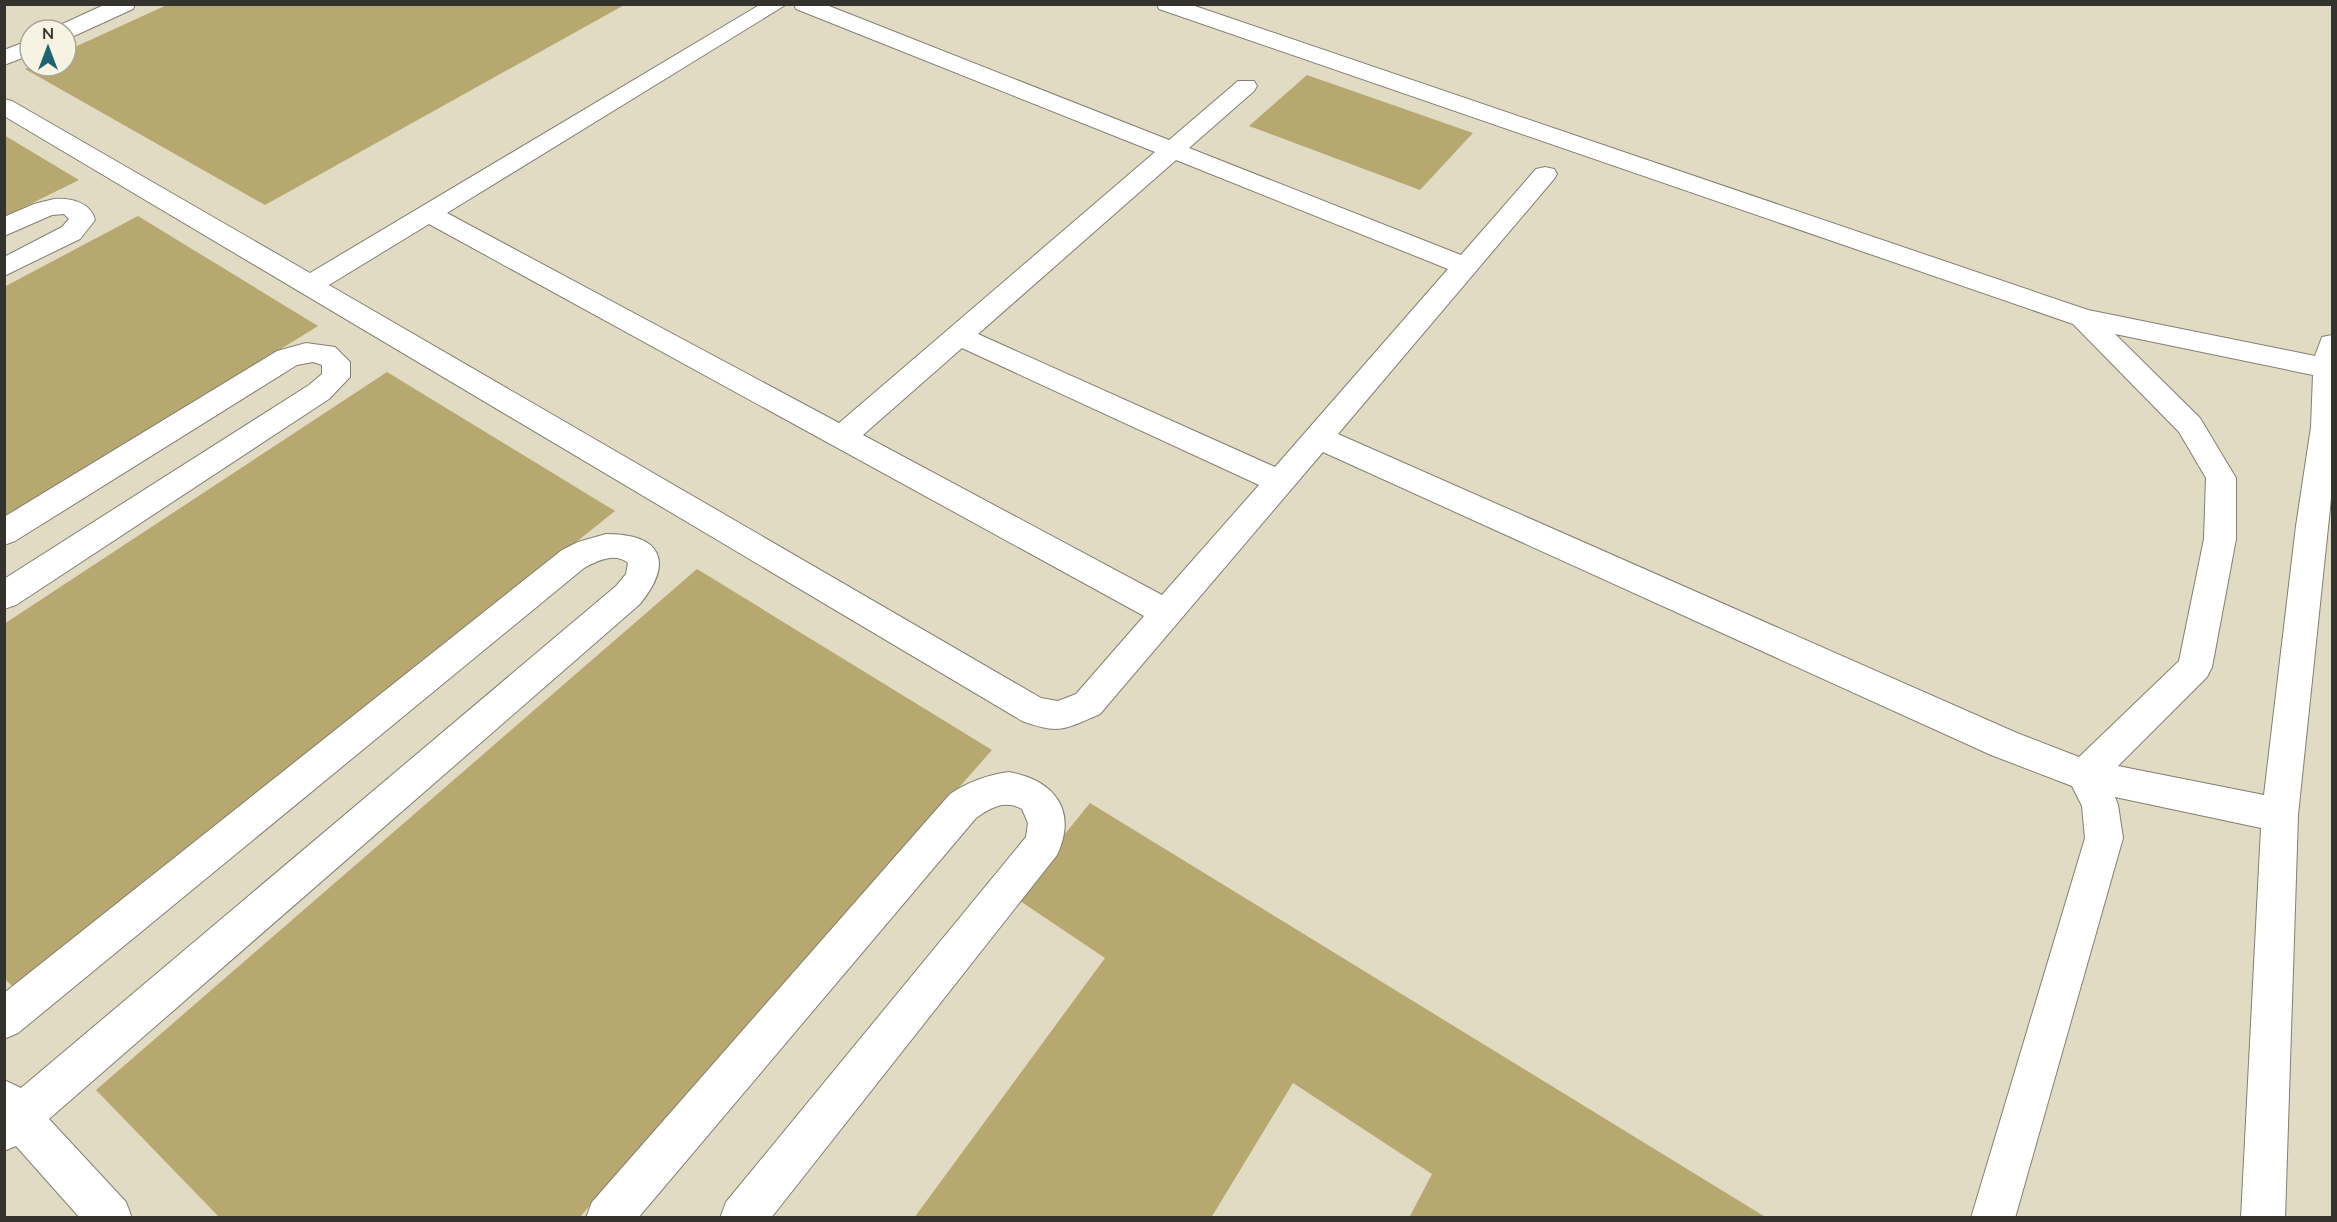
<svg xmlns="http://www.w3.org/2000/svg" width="2337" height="1222" font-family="Mulish,sans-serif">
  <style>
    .built { fill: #e1dbc4; fill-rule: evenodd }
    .building { fill: #b6a86f }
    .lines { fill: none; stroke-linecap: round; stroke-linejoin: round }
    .minor-casing { stroke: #837f71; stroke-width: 2 }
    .minor { fill: #fff; fill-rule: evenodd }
  </style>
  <rect width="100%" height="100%" fill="#e9e5d6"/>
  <path class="built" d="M5,5H2332V1217L5,1218ZM30,30H66V66H30Z"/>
  <path class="building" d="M169,4H626L265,205L25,69L33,66H66V51Z
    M1307,75L1473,133L1420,190L1249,126Z
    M4,135L79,180L4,217Z
    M138,216L318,326L4,520V287Z
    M387,372L615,511L16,990L4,978V624Z
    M697,569L992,750L579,1218H220L96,1090Z
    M1090,803L1767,1218H1409L1432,1174L1293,1083L1211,1218H914L1105,958L1014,897Z"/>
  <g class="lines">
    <g class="minor-casing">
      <path id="minor" d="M106,4H135L133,9L74,36L66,38V30H56L58,26Z
        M761,4H787L447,213L839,423L1155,152L796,9L794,4H824L1169,140L1238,81H1254L1257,86L1254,91L1189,148L1461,255L1536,169L1545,167L1554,169L1557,174L1554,179L1338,434L2017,733L2079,757L2179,661L2204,539L2206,478L2179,432L2073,324L1159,9L1157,4H1189L2088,310L2315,356L2322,337L2332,335V489L2298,815L2285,1218H2241L2261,828L2115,797L2118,805L2123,838L2015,1218H1971L2085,838L2082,806L2072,786L1991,755L1323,452L1100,714C1065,729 1060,735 1022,721L4,116V99L12,101L310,273ZM1176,160L1448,269L1275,467L978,334ZM429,224L1144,616L1076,694L1058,701L1041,698L329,285ZM2115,334L2313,375L2311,427L2296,526L2264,795L2118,766L2207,677L2212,667L2236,539V478L2200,418ZM962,348L1259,485L1162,595L863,435Z
        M30,40V55L4,65V50Z
        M54,199C70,198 91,202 95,220L80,239L4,276V257L62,227L69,219L64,214L52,215L4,236V217L34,204Z
        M306,343L335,347L350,362V377L329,399L16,605L4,609V579L309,385L322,374V365L313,362L297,365L15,541L4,545V517L277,351Z
        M606,534C662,534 674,562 640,604L49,1119L126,1202L132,1218H80L16,1146L4,1151V1080L21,1088L616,586L626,574L628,563C615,552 597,561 584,568L18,1033L4,1039V993L562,550L578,542Z
        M1009,772C1054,780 1078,810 1057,855L771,1218H720L726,1202L1026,837L1028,823L1022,809C1005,799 990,808 976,818L638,1218H586L592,1202L950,794C968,782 987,775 1009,772Z"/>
    </g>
    <use href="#minor" class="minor"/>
  </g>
  <rect width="2337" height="1222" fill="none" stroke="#34322c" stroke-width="12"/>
  <g transform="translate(48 48)"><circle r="28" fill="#f7f3e3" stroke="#a9a69a" stroke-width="1.5"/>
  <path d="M0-4.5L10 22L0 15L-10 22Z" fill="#1e6274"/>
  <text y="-9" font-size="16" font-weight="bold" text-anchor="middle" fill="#34322c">N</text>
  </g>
</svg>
